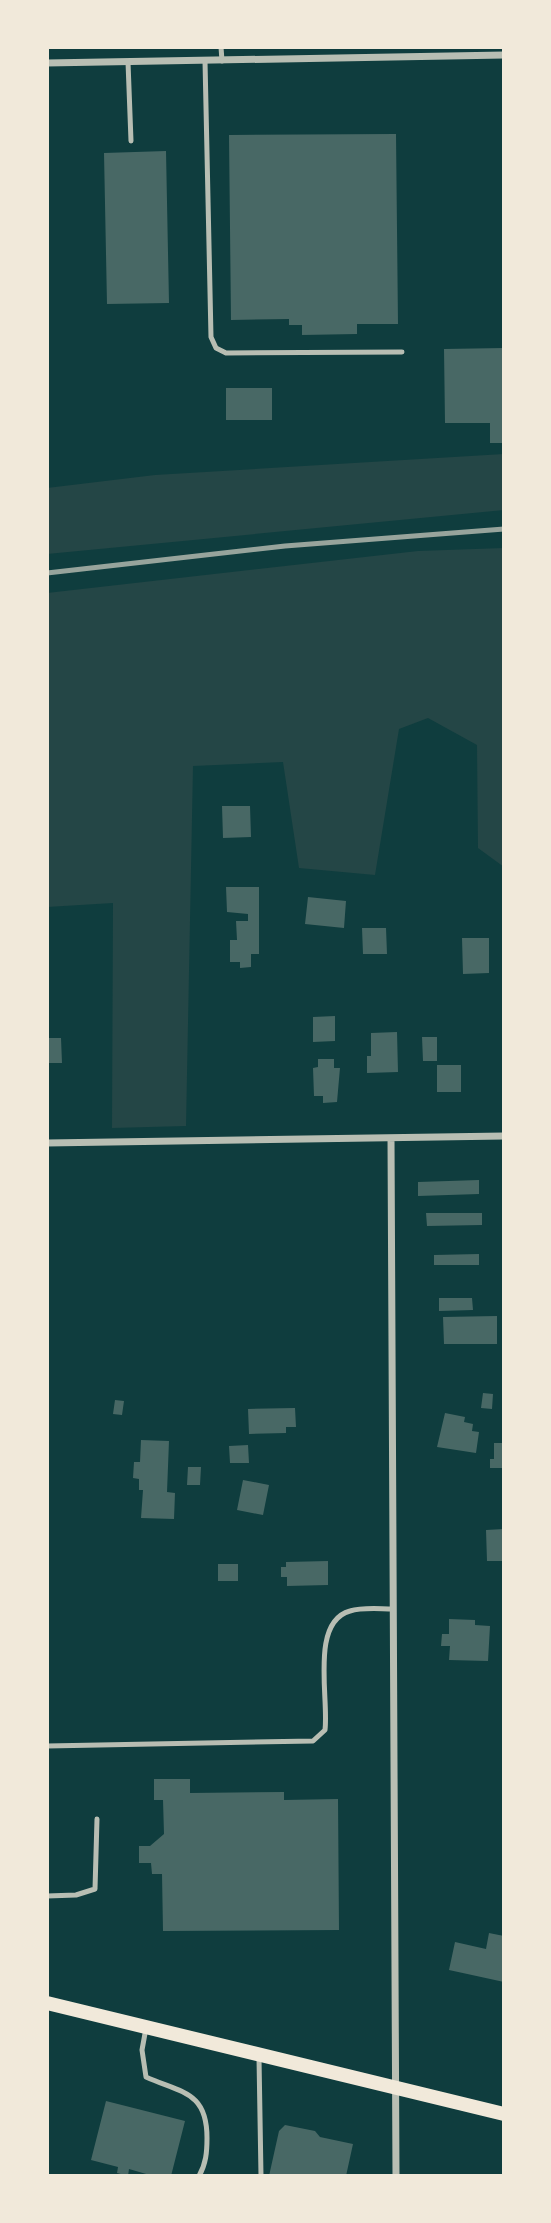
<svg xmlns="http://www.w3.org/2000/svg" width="551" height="2223" font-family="'Titillium Web',sans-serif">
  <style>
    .green { fill: #244646 }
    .building { fill: #486865 }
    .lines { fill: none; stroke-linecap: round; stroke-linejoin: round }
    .service { stroke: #b8beb3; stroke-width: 5 }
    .minor { stroke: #b8beb3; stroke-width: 7 }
    .secondary { stroke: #f1e9da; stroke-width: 14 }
    .rail { stroke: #97a49c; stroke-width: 5 }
  </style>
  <rect width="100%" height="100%" fill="#0f3d3e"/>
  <path class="green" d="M504,454V510L47,554V488L155,475Z
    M504,548V867L478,848L477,745L428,718L399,729L375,875L299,868L283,762L193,766L186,1126L112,1128L113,903L47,907V593L418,551Z"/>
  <path class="building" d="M396,134L398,324H357V334L302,335V325H289V319L231,320L229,135Z
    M166,151L169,303L107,304L104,153Z
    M504,348V443H490V423H445L444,349Z
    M226,388H272V420H226Z
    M222,806H250L251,837L223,838Z
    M226,887H259V954H251V967L240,968V962H230V940H237L236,921H248V914L227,912Z
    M308,897L346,901L344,928L305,924Z
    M362,928H386L387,954H363Z
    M462,938H489V973L463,974Z
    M335,1016V1041L313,1042V1017Z
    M397,1032L398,1072L367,1073V1056H371V1033Z
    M422,1037H437V1061H423Z
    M47,1038H61L62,1063H47Z
    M318,1059H334V1068H340L337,1102L323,1103V1096H314L313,1068L318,1067Z
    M437,1065H461V1092H437Z
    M479,1180V1194L418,1196V1182Z
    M426,1213H482V1225L427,1226Z
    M479,1254V1265H434V1255Z
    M439,1298H472L473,1310L439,1311Z
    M497,1316V1344H444L443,1317Z
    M483,1393L493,1394L492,1409L481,1408Z
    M115,1400L124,1401L122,1415L113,1414Z
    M295,1408L296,1427H286V1433L249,1434L248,1409Z
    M445,1413L465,1417L464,1422L473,1424L472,1431L479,1432L476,1453L437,1447Z
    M141,1440L169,1441L167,1492L175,1493L174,1519L141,1518L143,1490H139V1479L133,1478L134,1462H140Z
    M494,1443H504V1468H490V1459H494Z
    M248,1445L249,1463H230L229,1446Z
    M188,1467H201L200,1485H187Z
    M243,1480L269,1485L263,1515L237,1510Z
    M504,1529V1561H487L486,1530Z
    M328,1561V1585L287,1586V1577H281V1567H286V1562Z
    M218,1564H238V1581H218Z
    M449,1619L475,1620V1625L490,1626L488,1661L449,1660L450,1646H441L442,1634H449Z
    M154,1779H190V1793L284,1792V1800L338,1799L339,1930L163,1931L162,1874H152L151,1863H139V1846H150L164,1834L163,1800H154Z
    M489,1933L504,1936V1982L449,1970L455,1942L486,1949Z
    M106,2101L185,2121L171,2176H153L129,2169L128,2176L117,2173L118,2167L91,2160Z
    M285,2125L315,2131L320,2137L353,2144L346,2176H269L279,2131Z"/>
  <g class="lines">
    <path class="service" d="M221,47L222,61
      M205,61L211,337L216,348L226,353L402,352
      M128,62L131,141
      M47,1746L313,1741L325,1730C329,1698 310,1622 350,1611C363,1607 379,1609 393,1609
      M47,1896L76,1895L95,1889L97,1819
      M146,2028L142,2050L146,2077C181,2093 207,2091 207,2138C207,2152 206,2164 199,2176
      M259,2058L261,2176"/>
    <path class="minor" d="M47,63L504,55
      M391,1138L396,2176
      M47,1143L504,1136"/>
    <path class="secondary" d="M47,2003L504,2114"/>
    <path class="rail" d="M47,573L285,546L504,529"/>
  </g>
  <rect width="551" height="2223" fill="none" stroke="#f1e9da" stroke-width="98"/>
</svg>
